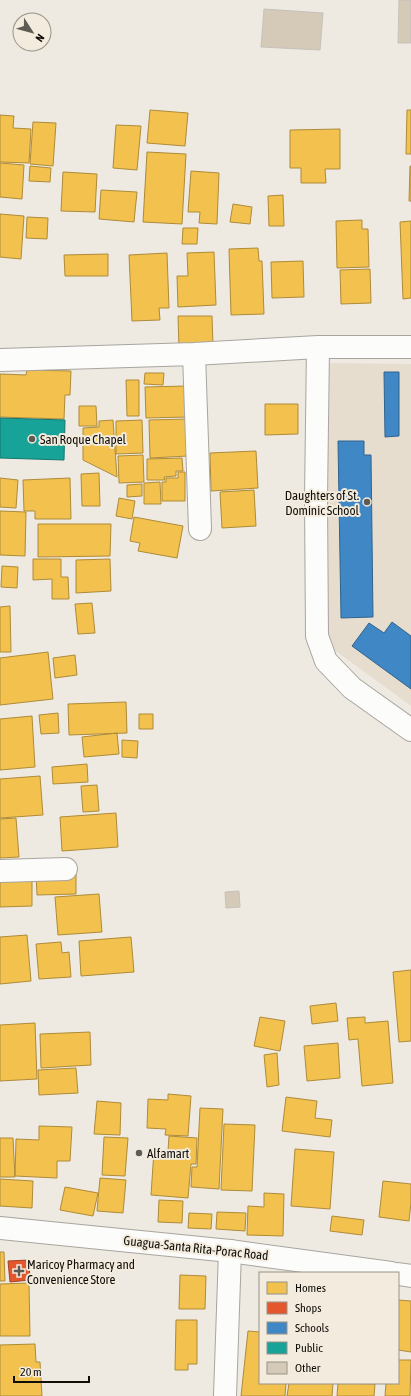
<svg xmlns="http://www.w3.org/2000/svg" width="411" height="1396" font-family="'Asap Condensed',sans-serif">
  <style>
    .built { fill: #e6ddcf }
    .homes { fill: #f2c14e; stroke: #ae8b39 }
    .shops { fill: #e4572e; stroke: #a44123 }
    .schools { fill: #3f88c5; stroke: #31638d }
    .public { fill: #17a398; stroke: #15766d }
    .building { fill: #d5cab8; stroke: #c5c1bc }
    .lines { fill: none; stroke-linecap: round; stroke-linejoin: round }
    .minor-casing { stroke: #a8a59f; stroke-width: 24 }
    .major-casing { stroke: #a8a59f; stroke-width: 24 }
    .minor { stroke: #fcfcfb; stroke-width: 22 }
    .major { stroke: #fcfcfb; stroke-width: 22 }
    .poi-dot { fill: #5e5b55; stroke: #f3ebdd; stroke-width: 1.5 }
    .labels { text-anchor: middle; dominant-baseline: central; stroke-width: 4; stroke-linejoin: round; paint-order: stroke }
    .poi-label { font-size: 13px; fill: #100e09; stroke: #f3ebdd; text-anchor: start }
    .street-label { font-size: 13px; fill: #100e09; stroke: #f3ebdd }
  </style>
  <rect width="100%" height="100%" fill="#eeeae2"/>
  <path class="built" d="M324,363L411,364V706L321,640Z"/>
  <path class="homes" d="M150,110L188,113L185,146L147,143Z
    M407,110H411V154H406Z
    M0,115L14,116L13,128L31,129L29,163L0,162Z
    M33,122L56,123L53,166L30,164Z
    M116,125L141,126L137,170L113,168Z
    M340,129V169H325L326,183H301V168H290V130Z
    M147,152L186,154L182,224L143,222Z
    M0,163L24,165L22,199L0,197Z
    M30,166L51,168L50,182L29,181Z
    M410,166H411V201H409Z
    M191,171L219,173L217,224L199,223L200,212H188Z
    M63,172L97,174L95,212L61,211Z
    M101,190L137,192L134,222L99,219Z
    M283,195L284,226H269L268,196Z
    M233,204L252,207L250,224L230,222Z
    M0,214L24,216L21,259L0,257Z
    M27,217L48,218L47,239L26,238Z
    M362,220V229H368L369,267L337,268L336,221Z
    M411,221V298L403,299L400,222Z
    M183,228H198L197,244H182Z
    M258,248L259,261H262L264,314L231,315L229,249Z
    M214,252L216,305L178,307L177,276H188L187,253Z
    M167,253L169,308H159L160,320L132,321L129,255Z
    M108,254V276H65L64,255Z
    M303,261L304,297L272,298L271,262Z
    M370,269L371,303L341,304L340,270Z
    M178,316H212L213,347L179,348Z
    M27,370L71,371L70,395H65L64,419L0,417V374L26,375Z
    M145,373H164L163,385L144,384Z
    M126,380H139V416H127Z
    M187,386L188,417L146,418L145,387Z
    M265,404H298V434L265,435Z
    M79,406H96L97,426H79Z
    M187,419L188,456L150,458L149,420Z
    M113,420L117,477L83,460V428L99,427V421Z
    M142,420L143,453L116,454V421Z
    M256,451L258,488L211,491L210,453Z
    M143,455L144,482L119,483L118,456Z
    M182,458L183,471H176V476L164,477L165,480H147V459Z
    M178,472H185V501H162V482H166V478H178Z
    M99,473L100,506H82L81,474Z
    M0,478L18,480L16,508L0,507Z
    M70,478L71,519H35V511H24L23,480Z
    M160,482L161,504H144V483Z
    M142,484V496L127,497V485Z
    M254,490L256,526L222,528L220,492Z
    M119,498L135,501L132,519L116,516Z
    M0,511L26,512L25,556L0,555Z
    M134,517L183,526L177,558L138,551L140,543L130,541Z
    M38,524H111L110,556L38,557Z
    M33,559H61V577H68L69,599H52V579L33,580Z
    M110,559L111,591L76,593V560Z
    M2,566L18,567L17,588L1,587Z
    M92,603L95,633L78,634L75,604Z
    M10,606L11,652H0V607Z
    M48,652L53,699L0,705V658Z
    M75,655L77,675L55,678L53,658Z
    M126,702L127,733L69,735L68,704Z
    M58,713L59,733L41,734L39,715Z
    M139,714H153V729H139Z
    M32,716L35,767L0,770V719Z
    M117,733L119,754L84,757L82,737Z
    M122,740L138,741L137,758L122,757Z
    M87,764L88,782L53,784L52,767Z
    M40,776L43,815L0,818V779Z
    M97,785L99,811L83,812L81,786Z
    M116,813L118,847L62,851L60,817Z
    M16,818L19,857L0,858V819Z
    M76,872V894L37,895L36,874Z
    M0,873H32V906L0,907Z
    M99,894L102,932L58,935L55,897Z
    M27,935L31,981L0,984V937Z
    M131,937L134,972L81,976L79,941Z
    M61,942L62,953L69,952L71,977L39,979L36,944Z
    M411,970V1041L399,1042L393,972Z
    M336,1003L338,1021L312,1024L310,1006Z
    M260,1017L285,1021L280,1051L254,1046Z
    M365,1017V1023L388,1021L393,1083L362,1086L358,1039L349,1040L347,1018Z
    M35,1023L37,1079L0,1081V1025Z
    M90,1032L91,1065L41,1068L40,1034Z
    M338,1043L340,1078L307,1081L304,1046Z
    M277,1053L279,1085L267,1087L264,1055Z
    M76,1068L78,1093L39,1095L38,1070Z
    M168,1094L191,1096L188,1136L165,1135L166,1129L147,1128L148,1099L168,1100Z
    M286,1097L317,1101L315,1118L332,1120L330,1137L282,1131Z
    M97,1101L121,1103L120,1135L94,1134Z
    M200,1108L223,1109L219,1189L191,1187L192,1167H197Z
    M224,1124L255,1125L252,1191L221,1190Z
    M39,1126L72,1127L70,1161H57V1178L15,1176L16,1139L39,1140Z
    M169,1136L197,1138L196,1164H191L188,1198L151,1195L154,1150L168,1151Z
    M104,1137L128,1138L125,1176L102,1175Z
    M0,1138H13L15,1177H0Z
    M295,1149L334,1152L330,1209L291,1206Z
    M100,1178L126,1180L123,1213L97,1211Z
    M0,1179L33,1181L32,1208L0,1206Z
    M383,1181L411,1184V1203L409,1221L379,1217Z
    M65,1187L98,1193L93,1216L60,1210Z
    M264,1193L284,1194L283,1236L247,1235L248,1206L264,1207Z
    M159,1200L183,1201L182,1223L158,1222Z
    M217,1212L246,1213L245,1231L216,1229Z
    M189,1213L212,1214L211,1229L188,1228Z
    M332,1216L364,1220L362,1235L330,1231Z
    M0,1252H4L5,1281H0Z
    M180,1275L206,1276L205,1309H179Z
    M29,1283L30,1336H0V1284Z
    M398,1300L411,1301V1352L398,1350Z
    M176,1320H197V1364H188V1370H175Z
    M248,1331L260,1332V1383H286L285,1396H241Z
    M35,1344L36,1362H40L42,1396H0V1345Z
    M398,1360H411L410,1396H385L386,1383H398Z
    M289,1383H333L332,1396H287Z
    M338,1383L375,1384L374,1396H337Z"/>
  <path class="shops" d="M29,1260L30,1280L10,1282L8,1261Z"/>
  <path class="schools" d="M384,372H399V436L385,437Z
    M338,441H364V455H371L373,617L341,618Z
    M392,622L411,636V689L352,646L369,623L384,633Z"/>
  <path class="public" d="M0,418L65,420L64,460L0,458Z"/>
  <path class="building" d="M399,0H411V43H398Z
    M264,9L323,13L320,50L261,47Z
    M239,891L240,907L226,908L225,892Z"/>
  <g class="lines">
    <g class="minor-casing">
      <path id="minor" d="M318,347L316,499L317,636L326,661L352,688L411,730
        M194,354L200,529
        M0,360L194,354L318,347H411
        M0,871L66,869
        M225,1396L230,1251"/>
    </g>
    <g class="major-casing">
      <path id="major" d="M0,1228L230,1251L391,1273
        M398,1274L411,1276"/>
    </g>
    <use href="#minor" class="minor"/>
    <use href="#major" class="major"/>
  </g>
  <g class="poi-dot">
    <circle cx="32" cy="439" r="4"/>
    <circle cx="367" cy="502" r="4"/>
    <circle cx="139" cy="1153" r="4"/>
    <path d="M17 1265h4v4h4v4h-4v4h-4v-4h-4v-4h4z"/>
  </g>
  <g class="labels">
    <g class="poi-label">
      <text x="40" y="439">San Roque Chapel</text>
      <text x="359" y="495" text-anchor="end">Daughters of St.<tspan x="359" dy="15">Dominic School</tspan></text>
      <text x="147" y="1153">Alfamart</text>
      <text x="27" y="1264">Maricoy Pharmacy and<tspan x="27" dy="15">Convenience Store</tspan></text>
    </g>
    <g class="street-label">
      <text transform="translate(196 1248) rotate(6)">Guagua-Santa Rita-Porac Road</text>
    </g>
  </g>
  <rect x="259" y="1272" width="140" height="112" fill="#f3ebdd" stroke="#989388"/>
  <rect x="267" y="1282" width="20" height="12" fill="#f2c14e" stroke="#989388"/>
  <text x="295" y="1292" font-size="12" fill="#100e09">Homes</text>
  <rect x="267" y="1302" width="20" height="12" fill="#e4572e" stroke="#989388"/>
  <text x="295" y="1312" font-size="12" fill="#100e09">Shops</text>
  <rect x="267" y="1322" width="20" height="12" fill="#3f88c5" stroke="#989388"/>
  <text x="295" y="1332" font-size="12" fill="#100e09">Schools</text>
  <rect x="267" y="1342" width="20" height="12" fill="#17a398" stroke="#989388"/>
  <text x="295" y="1352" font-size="12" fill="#100e09">Public</text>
  <rect x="267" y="1362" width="20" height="12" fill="#d5cab8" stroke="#989388"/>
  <text x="295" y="1372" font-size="12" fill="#100e09">Other</text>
  <g transform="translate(32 32) rotate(126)"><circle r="19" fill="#f3ebdd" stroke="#989388"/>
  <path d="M0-3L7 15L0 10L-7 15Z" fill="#5e5b55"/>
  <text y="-6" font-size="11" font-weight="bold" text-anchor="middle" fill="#100e09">N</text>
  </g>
  <path d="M14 1376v6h75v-6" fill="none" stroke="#100e09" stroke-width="2"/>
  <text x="20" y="1376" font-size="12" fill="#100e09" stroke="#f3ebdd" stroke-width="3" paint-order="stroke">20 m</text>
</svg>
